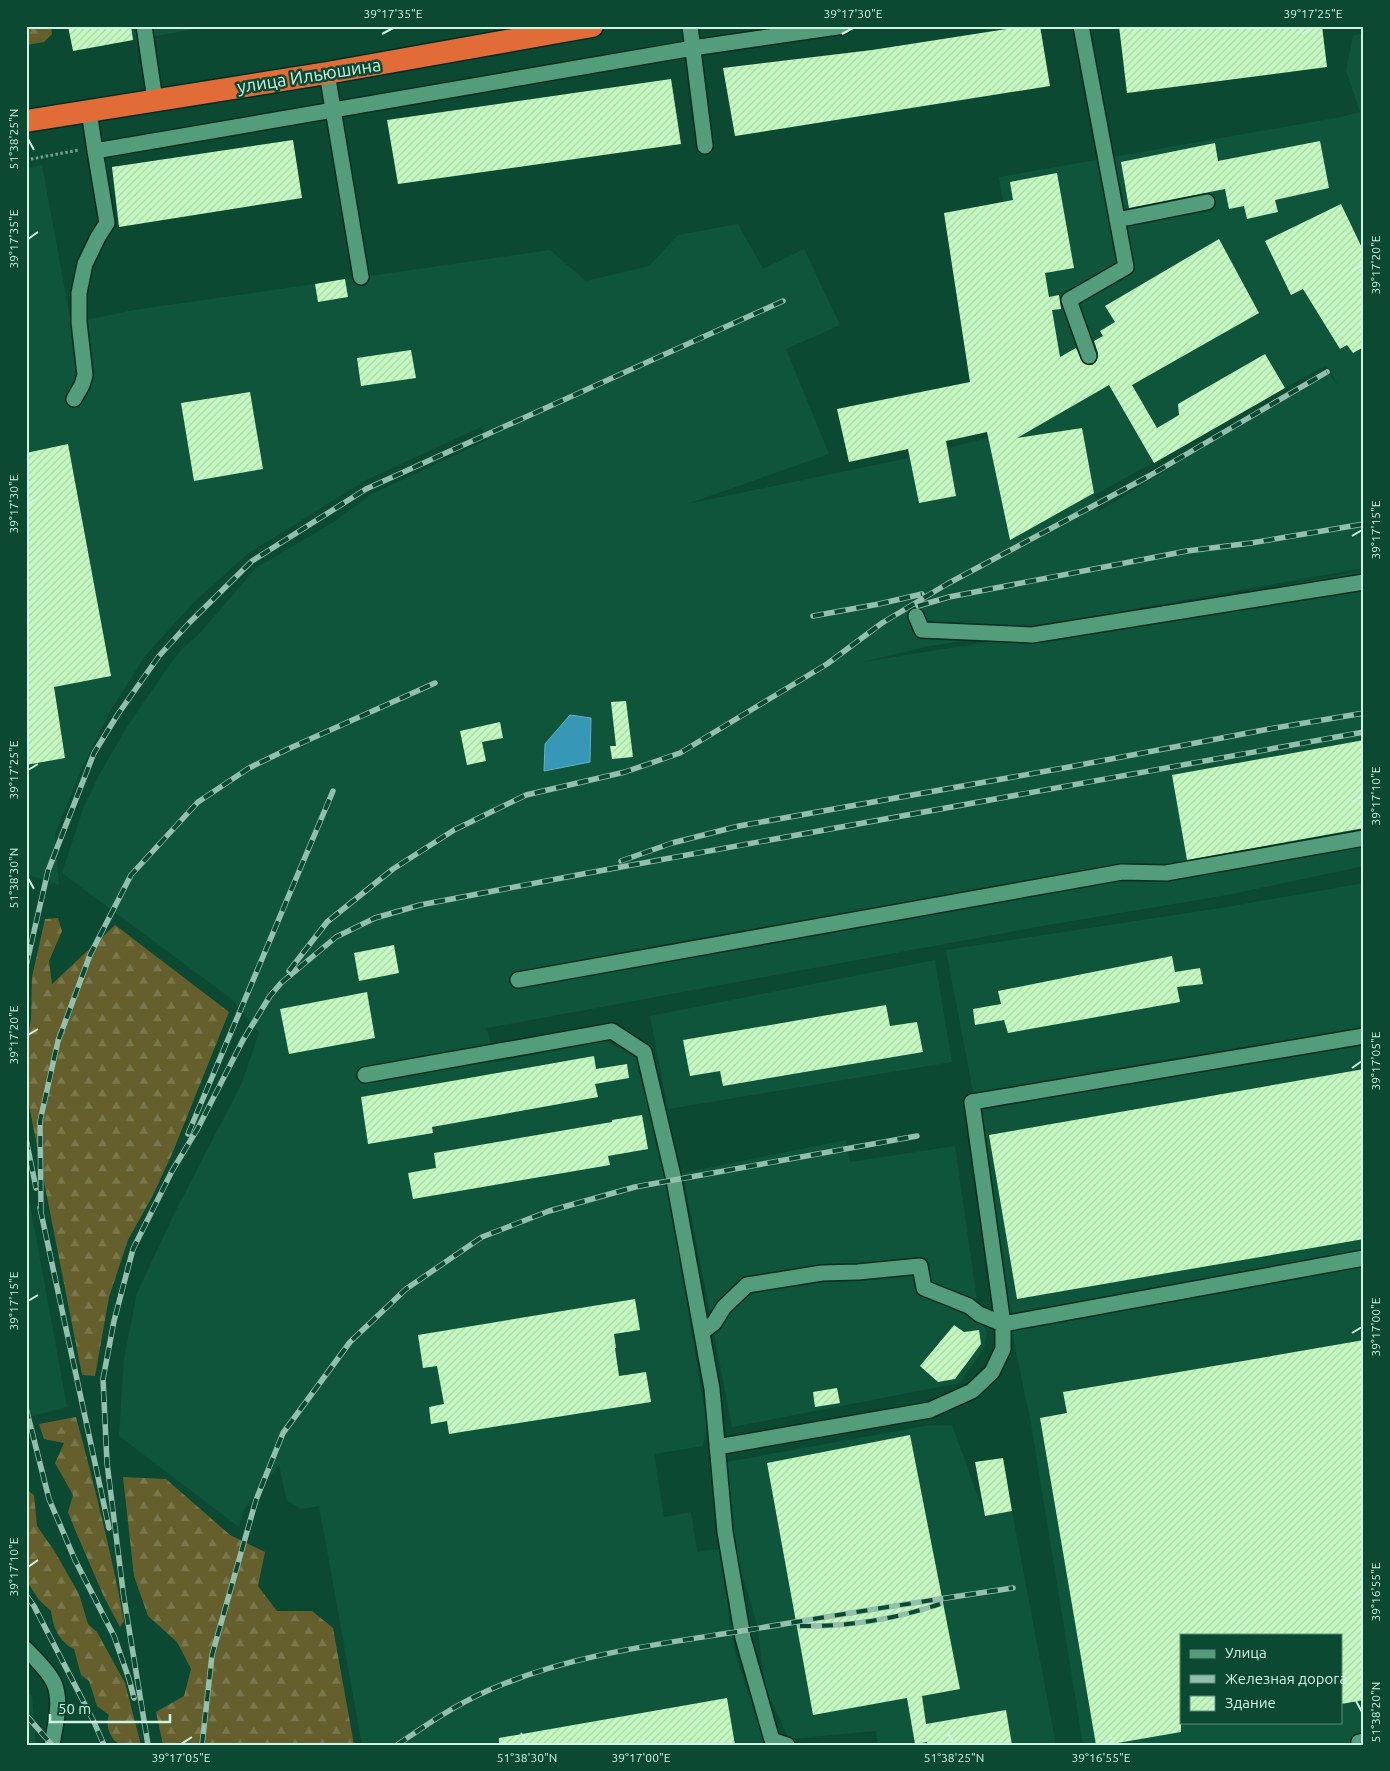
<svg xmlns="http://www.w3.org/2000/svg" width="1390" height="1771" font-family="Ubuntu,sans-serif">
  <style>
    .built { fill: #0f553b; fill-rule: evenodd }
    .forest { fill: url(#forest-firs) }
    .water { fill: #3697b6; stroke: #64b3c3 }
    .building { fill: url(#building-hatch) }
    .lines { fill: none; stroke-linecap: round; stroke-linejoin: round }
    .minor-casing { stroke: #032d1d; stroke-width: 18 }
    .highway-casing { stroke: #032d1d; stroke-width: 25 }
    .path { stroke: #72a28e; stroke-width: 3; stroke-dasharray: 2.5 2.5; stroke-linecap: butt }
    .minor { stroke: #539d7c; stroke-width: 15 }
    .highway { stroke: #e16c38; stroke-width: 22 }
    .rail-casing { stroke: #94bfac; stroke-width: 5.5 }
    .rail { stroke: #0c4933; stroke-width: 4; stroke-dasharray: 11; stroke-linecap: butt }
    .ticks { fill: none; stroke: #d0f4e2; stroke-width: 2 }
    .labels { text-anchor: middle; dominant-baseline: central; stroke-width: 5; stroke-linejoin: round; paint-order: stroke }
    .street-label { font-size: 18px; fill: #d0f4e2; stroke: #0c4933 }
    .neatline { fill: none; stroke: #d0f4e2; stroke-width: 2 }
    .ticks-label { font-size: 12px; text-anchor: middle; fill: #d0f4e2 }
  </style>
  <defs>
    <pattern id="forest-firs" width="22" height="20" patternUnits="userSpaceOnUse" patternTransform="scale(1.25)"><rect width="22" height="20" fill="#655f2e"/><path d="M5 1l3.5 6h-7zM16 11l3.5 6h-7z" fill="#7a774c"/></pattern>
    <pattern id="building-hatch" width="6" height="6" patternUnits="userSpaceOnUse" patternTransform="scale(1.25)"><rect width="6" height="6" fill="#c5f8c1"/><path d="M-1 1l2-2M0 6l6-6M5 7l2-2" fill="none" stroke="#aad5a8"/></pattern>
  </defs>
  <rect width="100%" height="100%" fill="#0c4933"/>
  <path class="built" d="M68,26H212L73,51Z
    M1364,33V568L1112,613L1113,619L1364,570V866L1227,895L1042,926L487,1028L495,1062L606,1041L639,1059L670,1197L707,1426L703,1446L654,1454L664,1517L691,1512L697,1552L719,1549L735,1654L766,1745H362L319,1506L301,1509L287,1501L279,1465L244,1509L239,1527L119,1436L124,1359L137,1293L176,1210L241,1085L259,1033L233,1000L62,873L83,809L99,775L127,727L170,664L182,649L199,634L256,568L332,523L372,494L487,440L481,427L364,481L246,555L193,603L145,656L112,708L84,763L55,834L59,885L26,874V168L42,165L71,323L134,310L550,250L586,281L649,266L678,235L738,224L763,269L804,249L840,325L786,349L829,454L687,504L899,460L1040,425L999,177L1341,117L1360,112L1346,70L1353,36ZM1326,365L1338,385L1327,372L1098,512L1095,495ZM1097,622L1032,635L863,662L930,646Z
    M1364,883V1745H1083L1031,1423L1015,1347L971,1081L946,950L1227,907ZM1181,1635H1341V1722H1181Z
    M935,960L952,1062L668,1109L650,1016Z
    M846,1140L850,1162L955,1146L979,1314L987,1333L984,1348L960,1383L732,1427L683,1173Z
    M26,1182L67,1407L26,1418Z
    M930,1425H952L985,1516L1012,1511L1056,1745H878L876,1731L789,1739L765,1687L757,1624L735,1552L727,1462Z
    M26,1689L32,1696L36,1745H26Z"/>
  <path class="forest" d="M26,26H51L52,34L44,42L26,45Z
    M58,918L62,931L49,961L52,984L115,925L229,1012L172,1154L153,1195L128,1240L109,1297L95,1376L82,1375L26,1090V1051L31,1019L32,977L45,919Z
    M76,1417C94,1484 111,1552 124,1621L120,1627L104,1597L76,1532L68,1512L73,1495L55,1463L64,1443L44,1439L39,1424Z
    M123,1477L166,1479L230,1535L265,1552L258,1586L277,1611H312L333,1628L354,1745H163L156,1712L184,1696L191,1669L177,1642L148,1616L134,1576Z
    M26,1489L34,1495L37,1526L55,1552L79,1594L88,1624L97,1632L125,1683L141,1745C125,1745 115,1748 109,1731C107,1724 107,1721 109,1715L97,1706L89,1681L81,1675L74,1649C59,1642 53,1627 51,1611L39,1600L26,1580Z"/>
  <path class="water" d="M570,715L591,718L590,762L544,771L545,744Z"/>
  <path class="building" d="M68,26H131L133,40L73,51Z
    M1026,26H1040L1050,86L735,136L723,68L872,50Z
    M1119,26H1322L1327,67L1127,93Z
    M671,79L681,144L398,184L387,120Z
    M293,140L302,198L119,227L112,167Z
    M1320,141L1329,188L1275,200L1278,212L1247,219L1244,206L1229,209L1225,189L1129,208L1121,162L1215,143L1218,161Z
    M1057,173L1074,268L1045,273L1049,297L1059,295L1061,309L1052,310L1060,357L1076,348L1083,363L1092,365L1096,362L1098,353L1094,341L1103,336L1100,331L1115,322L1105,306L1219,239L1259,313L1132,385L1157,428L1179,415L1178,404L1265,354L1285,388L1154,463L1109,385L1017,438L1082,428L1094,493L1010,540L987,432L946,441L956,496L919,503L908,449L849,462L837,409L970,382L944,213L1013,200L1010,182Z
    M1341,204L1364,252V347L1353,353L1347,345L1340,349L1303,289L1291,295L1265,241Z
    M345,279L348,297L318,302L315,284Z
    M411,350L416,378L361,386L357,358Z
    M250,392L263,469L194,481L181,403Z
    M68,444L111,676L54,687L65,758L26,765V453Z
    M626,701L633,757L612,759L610,746H616L611,702Z
    M500,722L503,738L482,742L486,761L467,765L460,731Z
    M1364,740V828L1187,860L1172,775Z
    M394,945L399,973L359,981L354,953Z
    M1172,956L1175,972L1200,968L1203,984L1177,987L1180,1002L1008,1033L1004,1020L975,1025L973,1009L1001,1004L998,991Z
    M367,992L375,1038L289,1054L280,1009Z
    M886,1005L890,1026L917,1022L923,1052L723,1086L720,1071L690,1076L683,1040Z
    M594,1056L596,1069L627,1064L629,1078L595,1084L598,1097L432,1127L433,1133L368,1144L361,1097Z
    M1364,1069V1239L1017,1299L989,1135Z
    M642,1115L648,1149L608,1156L610,1165L413,1199L408,1173L436,1168L434,1153L612,1122V1120Z
    M635,1299L640,1330L614,1334L616,1348H615L619,1376L646,1372L651,1402L449,1434L447,1421L431,1424L429,1407L444,1404L437,1366L423,1368L418,1335Z
    M954,1325L964,1332L979,1330L981,1344L955,1379L938,1382L920,1366Z
    M1364,1340V1700L1341,1704V1635H1181V1732L1106,1745H1096L1040,1418L1067,1413L1063,1392Z
    M837,1388L840,1403L815,1407L813,1392Z
    M910,1435L960,1689L922,1696L926,1724L1006,1710L1012,1745H928L927,1742L915,1744L907,1698L813,1715L767,1463Z
    M1003,1458L1012,1511L985,1516L975,1462Z
    M727,1698L735,1745H499V1738Z"/>
  <g class="lines">
    <g class="minor-casing">
      <path id="minor" d="M144,26L155,100
        M690,26L705,146
        M1081,26L1126,267L1069,300L1089,356
        M327,73L361,277
        M89,111L95,151L693,48L844,26
        M1117,220L1207,202
        M74,399L82,385L85,375L79,322V293L85,264L98,237L107,223L95,151
        M916,616L922,630L1032,635L1364,582
        M518,980L1122,872L1166,873L1364,838
        M365,1075L612,1031L644,1052L674,1180L712,1389L725,1532L743,1638L772,1740L787,1745
        M702,1332L714,1323L724,1307L747,1285L822,1273L858,1272L920,1266L924,1288L969,1306L979,1314L1003,1324L972,1102L1364,1036
        M717,1447L930,1410L972,1391L992,1372L1003,1349V1324L1364,1258
        M26,1649C35,1659 48,1670 54,1683C62,1702 55,1725 52,1745
        M1359,1742L1364,1741"/>
    </g>
    <g class="highway-casing">
      <path id="highway" d="M26,121L327,73L592,26"/>
    </g>
    <path class="path" d="M26,160L79,150"/>
    <use href="#minor" class="minor"/>
    <use href="#highway" class="highway"/>
    <g class="rail-casing">
      <path id="rail" d="M918,606L949,597L1187,551L1251,543L1364,524
        M813,616L879,604L922,594
        M621,861L672,843L739,826L1069,767L1269,729L1364,713
        M26,966L48,871L94,753L118,714L159,656L189,623L252,561L366,489L783,301
        M289,971L327,922L393,869L454,830L526,795L625,772L680,753L827,664L882,623L947,584L1149,476L1327,372
        M188,1134L333,791
        M26,1139L36,1188
        M40,1208L109,1528
        M41,1213L40,1121L58,1041L90,955L131,875L198,802L249,768L288,749L435,683
        M26,1408L49,1499L75,1560L114,1636L129,1679L134,1698
        M123,1592L148,1745
        M26,1595L34,1606L94,1722L104,1745
        M124,1599L107,1463L103,1379L114,1321L133,1249L172,1171L198,1128L243,1040L270,996L281,983L336,937L375,918L420,905L588,873L1364,732
        M800,1626C848,1627 895,1619 940,1604
        M26,1715L52,1745
        M202,1745L212,1655L256,1500L283,1433L350,1342L406,1289L482,1237L549,1211L635,1187L917,1136
        M397,1745C426,1725 455,1705 487,1691C569,1654 661,1644 748,1630C836,1615 924,1601 1013,1588"/>
    </g>
    <use href="#rail" class="rail"/>
  </g>
  <path class="ticks" d="M382,34L393,28M842,34L853,28M1302,34L1313,28M28,139L34,150M28,239L38,232M1352,271L1362,265M28,504L38,498M1352,536L1362,530M28,770L38,764M1352,802L1362,796M28,878L34,889M28,1035L38,1029M1352,1068L1362,1061M28,1301L38,1295M1352,1333L1362,1327M28,1567L38,1560M1352,1599L1362,1592M1356,1701L1362,1712M521,1733L527,1744M948,1733L954,1744M181,1744L192,1737M641,1744L652,1737M1101,1744L1112,1737"/>
  <g class="labels">
    <g class="street-label">
      <text transform="translate(309 75) rotate(-9)">улица Ильюшина</text>
    </g>
  </g>
  <rect width="1390" height="1771" fill="none" stroke="#0c4933" stroke-width="55"/>
  <rect x="1180" y="1634" width="162" height="90" fill="#0c4933" stroke="#5a8d79"/>
  <rect x="1190" y="1650" width="25" height="8" fill="#539d7c" stroke="#5a8d79"/>
  <text x="1225" y="1658" font-size="15" fill="#d0f4e2">Улица</text>
  <rect x="1190" y="1675" width="25" height="8" fill="#94bfac" stroke="#5a8d79"/>
  <text x="1225" y="1684" font-size="15" fill="#d0f4e2">Железная дорога</text>
  <rect x="1190" y="1696" width="25" height="15" fill="url(#building-hatch)" stroke="#5a8d79"/>
  <text x="1225" y="1708" font-size="15" fill="#d0f4e2">Здание</text>
  <path d="M50 1714v8h120v-8" fill="none" stroke="#d0f4e2" stroke-width="2.5"/>
  <text x="58" y="1714" font-size="15" fill="#d0f4e2" stroke="#0c4933" stroke-width="4" paint-order="stroke">50 m</text>
  <rect x="28" y="28" width="1334" height="1716" class="neatline"/>
  <g class="ticks-label">
    <text x="393" y="18">39°17'35"E</text>
    <text x="853" y="18">39°17'30"E</text>
    <text x="1313" y="18">39°17'25"E</text>
    <text transform="translate(14 139) rotate(-90)" y="4">51°38'25"N</text>
    <text transform="translate(14 239) rotate(-90)" y="4">39°17'35"E</text>
    <text transform="translate(1376 265) rotate(-90)" y="4">39°17'20"E</text>
    <text transform="translate(14 504) rotate(-90)" y="4">39°17'30"E</text>
    <text transform="translate(1376 530) rotate(-90)" y="4">39°17'15"E</text>
    <text transform="translate(14 770) rotate(-90)" y="4">39°17'25"E</text>
    <text transform="translate(1376 796) rotate(-90)" y="4">39°17'10"E</text>
    <text transform="translate(14 878) rotate(-90)" y="4">51°38'30"N</text>
    <text transform="translate(14 1035) rotate(-90)" y="4">39°17'20"E</text>
    <text transform="translate(1376 1061) rotate(-90)" y="4">39°17'05"E</text>
    <text transform="translate(14 1301) rotate(-90)" y="4">39°17'15"E</text>
    <text transform="translate(1376 1327) rotate(-90)" y="4">39°17'00"E</text>
    <text transform="translate(14 1567) rotate(-90)" y="4">39°17'10"E</text>
    <text transform="translate(1376 1592) rotate(-90)" y="4">39°16'55"E</text>
    <text transform="translate(1376 1712) rotate(-90)" y="4">51°38'20"N</text>
    <text x="181" y="1762">39°17'05"E</text>
    <text x="527" y="1762">51°38'30"N</text>
    <text x="641" y="1762">39°17'00"E</text>
    <text x="954" y="1762">51°38'25"N</text>
    <text x="1101" y="1762">39°16'55"E</text>
  </g>
</svg>
